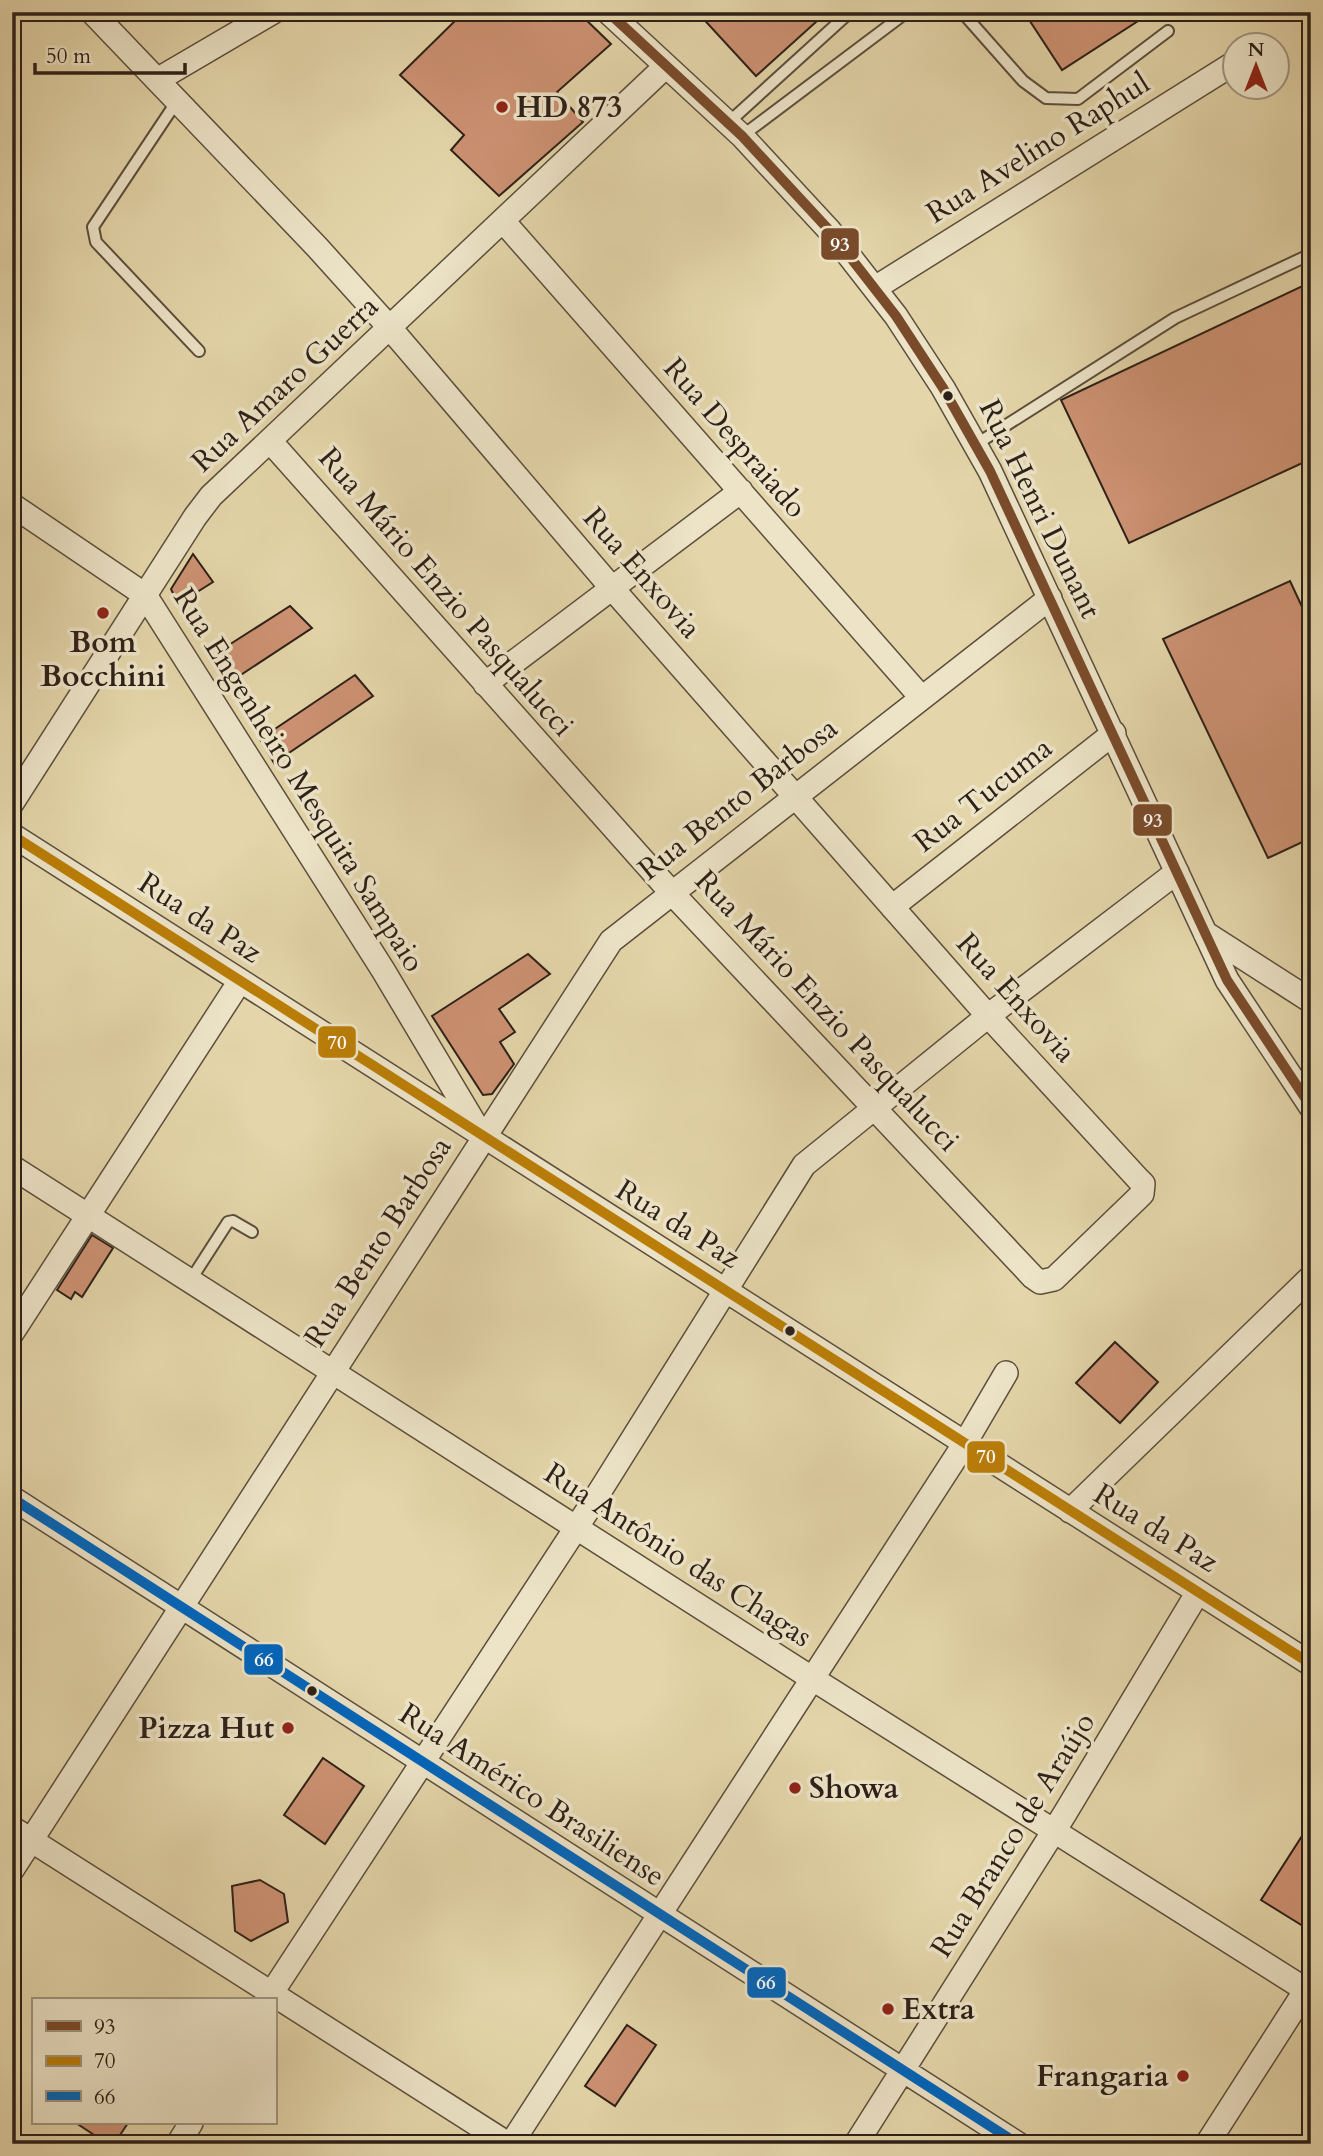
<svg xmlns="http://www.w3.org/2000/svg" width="1323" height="2156" font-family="Cardo,serif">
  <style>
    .building { fill: #cd9273; stroke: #2d2018; stroke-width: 2 }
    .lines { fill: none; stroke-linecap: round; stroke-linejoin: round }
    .service-casing { stroke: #5b4e3c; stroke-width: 14 }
    .minor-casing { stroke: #5b4e3c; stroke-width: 26 }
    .service { stroke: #ede4c8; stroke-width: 10 }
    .minor { stroke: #ede4c8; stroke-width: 23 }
    .bus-1-casing { stroke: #ede4c8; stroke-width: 16 }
    .bus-2-casing { stroke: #ede4c8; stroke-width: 16 }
    .bus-3-casing { stroke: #ede4c8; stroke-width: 16 }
    .bus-1 { stroke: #7a4b2a; stroke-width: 10 }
    .bus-2 { stroke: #ba7e07; stroke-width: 10 }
    .bus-3 { stroke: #0065bd; stroke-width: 10 }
    .poi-dot { fill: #8f2418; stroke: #ede4c8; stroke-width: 2.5 }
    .bus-dot { fill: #2d2018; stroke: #ede4c8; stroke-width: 2.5 }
    .labels { text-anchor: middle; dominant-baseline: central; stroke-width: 7; stroke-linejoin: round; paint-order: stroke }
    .poi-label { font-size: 30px; font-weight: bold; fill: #2d2018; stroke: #ede4c8; text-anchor: start }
    .street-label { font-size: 30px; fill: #2d2018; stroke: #ede4c8 }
    .line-badge { stroke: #ede4c8; stroke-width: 2.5 }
    .badge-label { font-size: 19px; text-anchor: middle; font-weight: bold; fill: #fff }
  </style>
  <rect width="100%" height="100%" fill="#e4d6aa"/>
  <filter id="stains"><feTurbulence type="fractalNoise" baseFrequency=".00286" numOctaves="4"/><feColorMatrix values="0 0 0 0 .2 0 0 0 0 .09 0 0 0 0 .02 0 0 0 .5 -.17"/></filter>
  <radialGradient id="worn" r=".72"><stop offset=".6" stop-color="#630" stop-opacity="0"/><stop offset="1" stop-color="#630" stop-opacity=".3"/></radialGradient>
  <path class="building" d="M464,12H578L611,44L557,92L583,122L499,196L451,150L464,135L400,75Z
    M697,12H827L756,76Z
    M1024,12H1152L1062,70Z
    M1311,282V459L1129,543L1061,400Z
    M193,554L213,582L178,604L171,589Z
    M1290,581L1311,626V838L1268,858L1163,639Z
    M290,606L312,628L227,684L210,657Z
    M355,675L373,696L274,763L260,739Z
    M528,954L550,974L499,1009L515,1032L500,1042L514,1064L492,1094L483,1095L432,1016Z
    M92,1235L113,1248L82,1297L75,1292L71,1299L57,1290Z
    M1115,1342L1158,1382L1120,1423L1076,1383Z
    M323,1758L364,1786L325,1844L284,1815Z
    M1311,1822V1931L1261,1900Z
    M260,1880L284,1894L288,1922L251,1941L235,1931L232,1886Z
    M627,2025L656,2045L615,2106L585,2086Z
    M76,2123H128L114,2144H108Z"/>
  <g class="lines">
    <g class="service-casing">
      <path id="service" d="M962,12L1023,81L1046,98L1078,99L1168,31
        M177,101L93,227L96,242L199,351
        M728,123L850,12
        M742,136L907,12
        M975,445L1175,318L1311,254
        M190,1281L228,1222L233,1221L252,1232"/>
    </g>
    <g class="minor-casing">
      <path id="minor" d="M92,12L317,247L390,328L611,587L981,1008L1139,1180L1143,1184L1142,1194L1054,1279L1040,1282L1033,1277L671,892L270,441
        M608,12L742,136L829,230L896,316L943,388L990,471L1227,980L1311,1107
        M157,80L273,12
        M503,221L920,696
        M875,288L1236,62
        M12,505L145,595L383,970L479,1131
        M485,684L741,491
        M12,803L195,517L211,496L666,66
        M12,835L1311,1664
        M892,907L1114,733
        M1205,933L1311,1001
        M12,1167L813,1679L1311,1993
        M12,1333L240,981
        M12,1498L1018,2144
        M1070,1511L1311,1277
        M12,1828L508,2144
        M12,1870L611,941L1050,598
        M267,2000L595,1499L804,1165L988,1016L1177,872
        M178,2144L191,2123
        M511,2144L965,1443L1006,1373
        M856,2144L1064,1815L1198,1592
        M1207,2144L1311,1982"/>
    </g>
    <use href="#service" class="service"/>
    <use href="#minor" class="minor"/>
    <g class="bus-1-casing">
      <path id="bus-1" d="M608,12L742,136L829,230L896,316L943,388L990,471L1227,980L1311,1107"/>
    </g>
    <g class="bus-2-casing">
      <path id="bus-2" d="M12,835L1311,1664"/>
    </g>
    <g class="bus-3-casing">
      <path id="bus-3" d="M12,1498L1018,2144"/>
    </g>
    <use href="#bus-1" class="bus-1"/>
    <use href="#bus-2" class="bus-2"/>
    <use href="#bus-3" class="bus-3"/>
  </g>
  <g class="poi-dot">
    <circle cx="502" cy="107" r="7"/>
    <circle cx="103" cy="613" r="7"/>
    <circle cx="288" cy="1728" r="7"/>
    <circle cx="795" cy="1788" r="7"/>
    <circle cx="888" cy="2009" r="7"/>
    <circle cx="1183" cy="2076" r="7"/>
  </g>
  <g class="bus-dot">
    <circle cx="948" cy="396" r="6"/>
    <circle cx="790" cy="1331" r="6"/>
    <circle cx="312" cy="1691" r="6"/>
  </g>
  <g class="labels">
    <g class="poi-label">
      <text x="516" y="107">HD 873</text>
      <text x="103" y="642" text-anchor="middle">Bom<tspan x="103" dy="34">Bocchini</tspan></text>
      <text x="274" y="1728" text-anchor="end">Pizza Hut</text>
      <text x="809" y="1788">Showa</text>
      <text x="902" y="2009">Extra</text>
      <text x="1169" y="2076" text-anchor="end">Frangaria</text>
    </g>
    <g class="street-label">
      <text transform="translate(1038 148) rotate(-32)">Rua Avelino Raphul</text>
      <text transform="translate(285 384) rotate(-43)">Rua Amaro Guerra</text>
      <text transform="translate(735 438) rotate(49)">Rua Despraiado</text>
      <text transform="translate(1040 509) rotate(64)">Rua Henri Dunant</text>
      <text transform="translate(642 573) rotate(49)">Rua Enxovia</text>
      <text transform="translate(446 592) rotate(49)">Rua Mário Enzio Pasqualucci</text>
      <text transform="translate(299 780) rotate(58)">Rua Engenheiro Mesquita Sampaio</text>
      <text transform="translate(983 795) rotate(-38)">Rua Tucuma</text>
      <text transform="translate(738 799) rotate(-38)">Rua Bento Barbosa</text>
      <text transform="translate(200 918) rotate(33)">Rua da Paz</text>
      <text transform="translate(1016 998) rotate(48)">Rua Enxovia</text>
      <text transform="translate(827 1011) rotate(47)">Rua Mário Enzio Pasqualucci</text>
      <text transform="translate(678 1224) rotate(32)">Rua da Paz</text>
      <text transform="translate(378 1242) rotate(-57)">Rua Bento Barbosa</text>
      <text transform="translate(1156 1528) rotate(32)">Rua da Paz</text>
      <text transform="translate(678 1555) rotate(33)">Rua Antônio das Chagas</text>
      <text transform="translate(532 1795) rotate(33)">Rua Américo Brasiliense</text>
      <text transform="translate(1013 1835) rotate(-58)">Rua Branco de Araújo</text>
    </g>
  </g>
  <g class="line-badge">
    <rect x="820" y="227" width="40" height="34" rx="7" fill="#7a4b2a"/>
    <rect x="1132" y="803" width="41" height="34" rx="7" fill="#7a4b2a"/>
    <rect x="317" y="1025" width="40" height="34" rx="7" fill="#ba7e07"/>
    <rect x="966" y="1440" width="40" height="34" rx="7" fill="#ba7e07"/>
    <rect x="243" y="1643" width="41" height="33" rx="7" fill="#0065bd"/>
    <rect x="746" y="1966" width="41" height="33" rx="7" fill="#0065bd"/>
  </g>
  <g class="badge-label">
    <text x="840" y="251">93</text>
    <text x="1153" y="827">93</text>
    <text x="337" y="1049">70</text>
    <text x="986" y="1463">70</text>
    <text x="264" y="1666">66</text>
    <text x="766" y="1989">66</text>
  </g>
  <rect width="1323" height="2156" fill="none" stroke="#e4d6aa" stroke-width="42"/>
  <rect x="14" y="14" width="1295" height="2128" fill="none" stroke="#2d2018" stroke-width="3.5"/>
  <rect x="21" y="21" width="1281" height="2114" fill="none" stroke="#2d2018" stroke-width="2"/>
  <rect x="32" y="1998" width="245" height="126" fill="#ede4c8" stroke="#a09682" stroke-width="2"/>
  <rect x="46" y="2021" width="35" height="10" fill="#7a4b2a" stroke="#a09682" stroke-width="2"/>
  <text x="94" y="2034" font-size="21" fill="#2d2018">93</text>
  <rect x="46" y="2056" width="35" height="10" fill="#ba7e07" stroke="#a09682" stroke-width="2"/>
  <text x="94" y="2068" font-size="21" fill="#2d2018">70</text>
  <rect x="46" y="2091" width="35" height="10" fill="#0065bd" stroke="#a09682" stroke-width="2"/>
  <text x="94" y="2104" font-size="21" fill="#2d2018">66</text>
  <g transform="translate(1256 66)"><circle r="33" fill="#ede4c8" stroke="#a09682" stroke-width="2"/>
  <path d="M0-5L12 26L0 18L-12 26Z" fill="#8f2418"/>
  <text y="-10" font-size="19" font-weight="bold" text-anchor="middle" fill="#2d2018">N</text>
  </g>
  <path d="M35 63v10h150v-10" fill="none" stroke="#2d2018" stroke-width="3.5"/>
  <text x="46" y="63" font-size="21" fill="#2d2018" stroke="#ede4c8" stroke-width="5" paint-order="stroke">50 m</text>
  <rect width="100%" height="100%" filter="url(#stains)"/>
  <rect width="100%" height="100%" fill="url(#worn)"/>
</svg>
